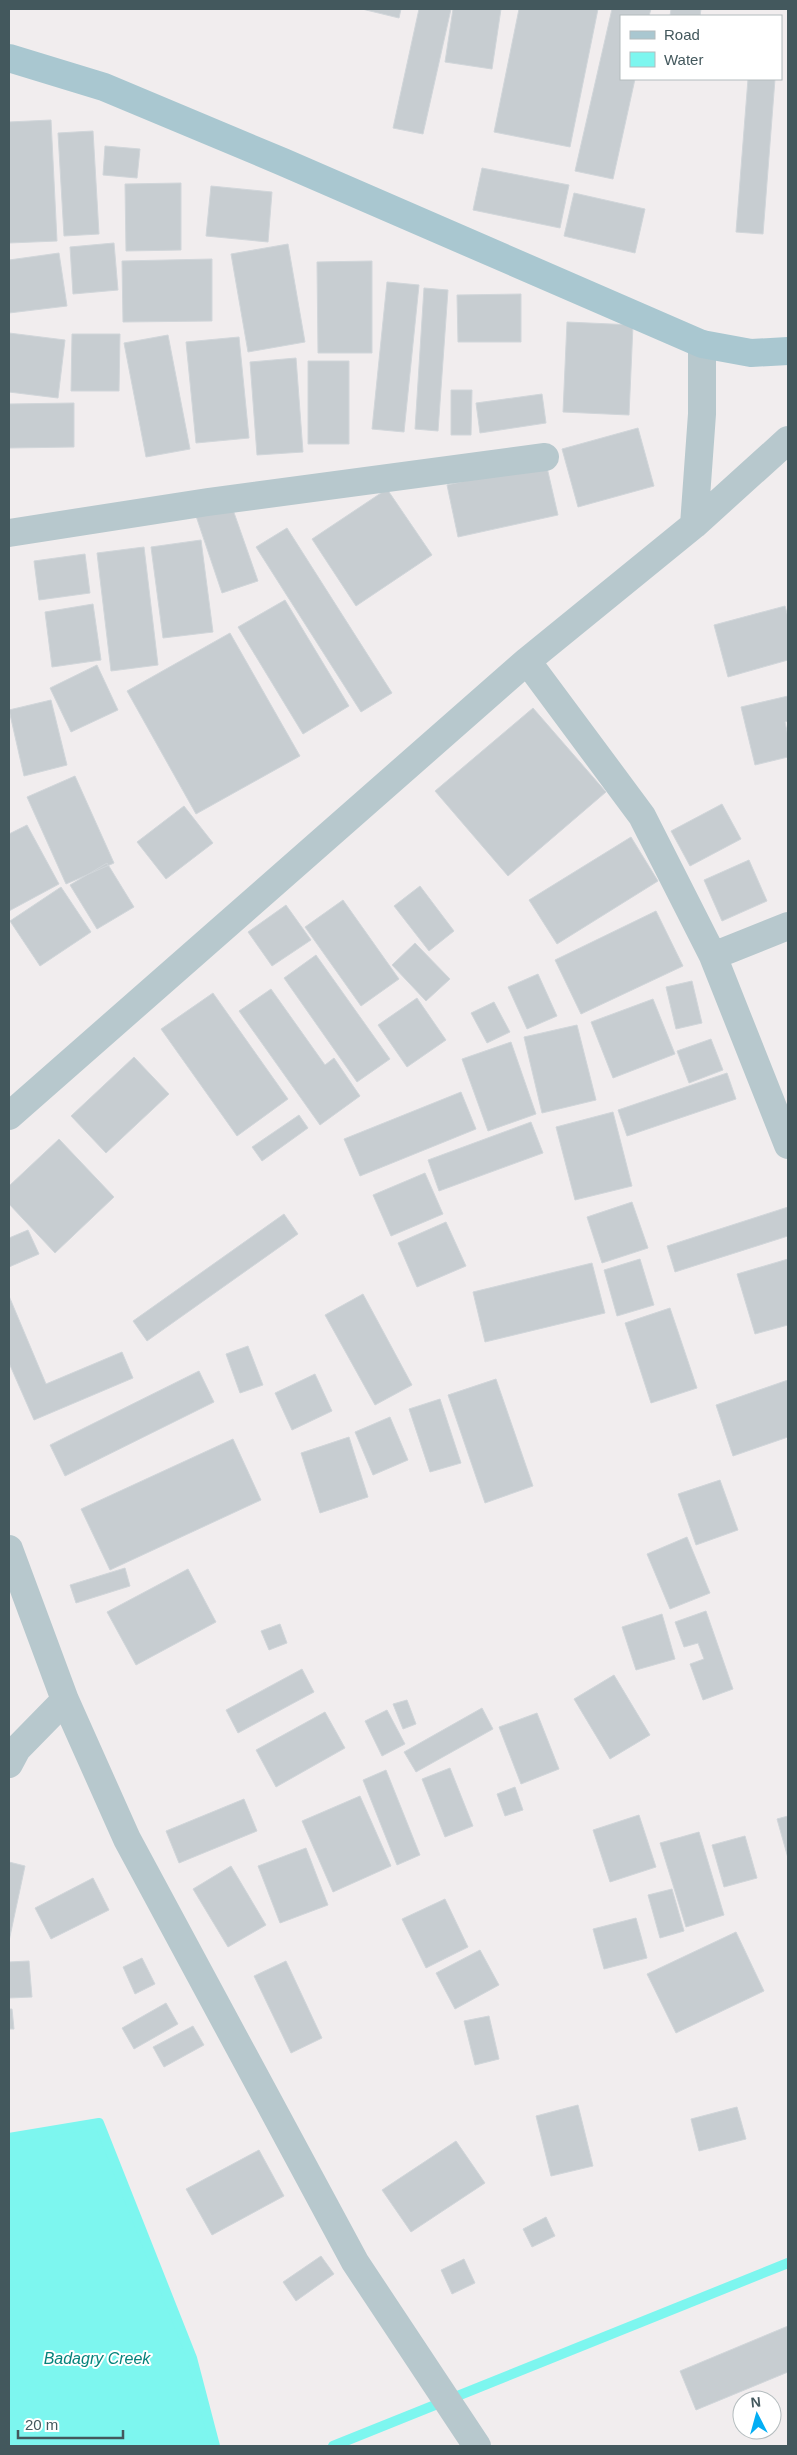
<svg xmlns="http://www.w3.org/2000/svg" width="797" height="2455" font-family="Arial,sans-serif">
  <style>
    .water { fill: #7df6ef }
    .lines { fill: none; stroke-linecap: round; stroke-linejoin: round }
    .stream { stroke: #7df6ef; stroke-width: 10 }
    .building { fill: #c7cdd1; stroke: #d1d6da }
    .minor { stroke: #b7c8cd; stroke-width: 28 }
    .major { stroke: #a9c7d0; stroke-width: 28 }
    .labels { text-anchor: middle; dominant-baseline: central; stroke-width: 4; stroke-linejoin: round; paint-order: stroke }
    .water-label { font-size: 16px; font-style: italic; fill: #05837b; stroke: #fff }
  </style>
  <rect width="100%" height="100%" fill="#f1edee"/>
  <path class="water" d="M99,2123L192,2358L215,2446H9V2138Z"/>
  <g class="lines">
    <path class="stream" d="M9,2138L99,2123L192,2358L215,2446
      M333,2446L788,2263"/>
  </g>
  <path class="building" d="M362,9H401L399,18Z
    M419,9H451L423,134L393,128Z
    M453,9H501L492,69L445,62Z
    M519,9H598L570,147L494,132Z
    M612,9H651L649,16H621V79H635L613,179L575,171Z
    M671,9H701L700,16H670Z
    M748,79H775L763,234L736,232Z
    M51,120L57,241L9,243V122Z
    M93,131L99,234L64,236L58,133Z
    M105,146L140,149L137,178L103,175Z
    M482,168L569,185L560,228L473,210Z
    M181,183V250L126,251L125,184Z
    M211,186L272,192L268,242L206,236Z
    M574,193L645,209L635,253L564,236Z
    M114,243L118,290L73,294L70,247Z
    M288,244L305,342L248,352L231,254Z
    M59,253L67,306L9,313V260Z
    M212,259V321L123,322L122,261Z
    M372,261V353H318L317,262Z
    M387,282L419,285L404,432L372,429Z
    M424,288L448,290L438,431L415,429Z
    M521,294V342H458L457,295Z
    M567,322L633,325L629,415L563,412Z
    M9,333L65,340L58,398L9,392Z
    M72,334H120L119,391H71Z
    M168,335L190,449L146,457L124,343Z
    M239,337L249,438L196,443L186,342Z
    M296,358L303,452L257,455L250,362Z
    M308,361H349V444H308Z
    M451,390H472L471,435H451Z
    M542,394L546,423L480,433L476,403Z
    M74,403V447L9,448V404Z
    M638,428L654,486L578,507L562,449Z
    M546,463L558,515L458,537L447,485Z
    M387,489L432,555L356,606L312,539Z
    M231,504L258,581L222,593L196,516Z
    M287,528L392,693L361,712L256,547Z
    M201,540L213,632L163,638L151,547Z
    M144,547L158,665L111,671L97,553Z
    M85,554L90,593L39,600L34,561Z
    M285,600L349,706L303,734L238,627Z
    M93,604L101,660L52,667L45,612Z
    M785,606L788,617V660L728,677L714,625Z
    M230,633L300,756L196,814L127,691Z
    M97,665L118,710L71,732L50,688Z
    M788,696V721L785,722L788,736V757L755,765L741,707Z
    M51,700L67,765L24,776L9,710Z
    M533,708L606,792L508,876L435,791Z
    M75,776L114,863L66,884L27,797Z
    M722,804L741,839L690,866L671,831Z
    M184,806L213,843L166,879L137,842Z
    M27,825L59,884L9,911V834Z
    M631,837L658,881L557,944L529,900Z
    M749,860L767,901L722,921L704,880Z
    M107,863L134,907L97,929L70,885Z
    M420,886L454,931L429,951L394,906Z
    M61,887L91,932L40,966L10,921Z
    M343,900L399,979L361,1006L305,927Z
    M286,905L311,940L272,966L248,932Z
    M656,911L683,966L581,1014L555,960Z
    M415,943L450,979L426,1001L392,965Z
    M316,955L390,1059L357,1082L284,978Z
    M538,974L557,1016L527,1029L508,987Z
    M692,981L702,1023L676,1029L666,987Z
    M271,989L325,1065L334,1058L360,1096L320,1125L239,1011Z
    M213,993L288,1099L237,1136L161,1029Z
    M417,998L446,1040L407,1067L378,1025Z
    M653,999L675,1054L613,1078L591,1022Z
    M494,1002L510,1032L487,1043L471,1013Z
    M577,1025L596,1100L542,1113L524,1037Z
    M711,1039L723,1070L689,1083L677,1051Z
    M511,1042L536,1114L488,1131L462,1059Z
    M134,1057L169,1094L106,1153L71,1116Z
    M727,1073L736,1099L627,1136L618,1110Z
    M461,1092L476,1129L360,1176L344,1139Z
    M613,1112L632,1186L575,1200L556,1127Z
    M299,1115L308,1128L262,1161L252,1147Z
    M531,1122L543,1153L439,1191L428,1160Z
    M59,1139L114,1197L55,1253L9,1204V1186Z
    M425,1173L443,1214L391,1236L373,1195Z
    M632,1202L648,1248L602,1263L587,1217Z
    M788,1207V1236L675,1272L667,1246Z
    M284,1214L298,1234L147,1341L133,1321Z
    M446,1222L466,1266L417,1287L398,1243Z
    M28,1230L39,1254L9,1267V1238Z
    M640,1259L654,1305L617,1316L604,1270Z
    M788,1259V1325L755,1334L737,1274Z
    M592,1263L605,1313L485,1342L473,1292Z
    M363,1294L412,1385L375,1405L325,1315Z
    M9,1296L46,1384L122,1352L133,1378L34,1420L9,1363Z
    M670,1308L697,1388L651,1403L625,1323Z
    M248,1346L263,1385L240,1393L226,1354Z
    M199,1371L214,1402L65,1476L50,1445Z
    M315,1374L332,1411L292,1430L275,1393Z
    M496,1379L533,1486L485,1503L448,1395Z
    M788,1380V1437L733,1456L716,1405Z
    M440,1399L461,1463L430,1472L409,1409Z
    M390,1417L408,1460L373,1475L355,1432Z
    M349,1437L368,1497L320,1513L301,1453Z
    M233,1439L261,1500L110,1570L81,1509Z
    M720,1480L738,1530L696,1545L678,1494Z
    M687,1537L710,1593L670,1609L647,1554Z
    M125,1568L130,1586L76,1603L70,1585Z
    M188,1569L216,1622L136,1665L107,1612Z
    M706,1611L733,1689L703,1700L690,1664L704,1659L698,1643L684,1647L675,1622Z
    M662,1614L675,1659L636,1670L622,1627Z
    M280,1624L287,1643L269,1650L261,1631Z
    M302,1669L314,1692L238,1733L226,1710Z
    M614,1675L650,1735L610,1759L574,1699Z
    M407,1700L416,1724L403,1729L393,1704Z
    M482,1708L493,1729L416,1772L404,1752Z
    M387,1710L405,1744L382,1756L365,1721Z
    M325,1712L345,1748L276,1787L256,1750Z
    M537,1713L559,1769L521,1784L499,1727Z
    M450,1768L473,1826L445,1837L422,1779Z
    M386,1770L420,1855L397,1865L363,1780Z
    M515,1787L523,1810L505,1816L497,1794Z
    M360,1796L391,1866L333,1892L302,1821Z
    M244,1799L257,1831L179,1863L166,1831Z
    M639,1815L656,1867L610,1882L593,1830Z
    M788,1816V1858L777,1819Z
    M699,1832L724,1915L686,1927L660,1843Z
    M745,1836L757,1878L724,1887L712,1845Z
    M306,1848L328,1905L280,1923L258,1866Z
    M9,1862L25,1866L9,1941Z
    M231,1866L266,1925L228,1947L193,1889Z
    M93,1878L109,1910L51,1939L35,1908Z
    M672,1889L684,1931L660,1938L648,1895Z
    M445,1899L468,1947L426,1968L402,1919Z
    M636,1918L647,1958L604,1969L593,1929Z
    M736,1932L764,1991L676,2033L647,1974Z
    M480,1950L499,1985L455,2009L436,1973Z
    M142,1958L155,1984L135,1994L123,1967Z
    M29,1961L32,1997L9,1998V1962Z
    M286,1961L322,2038L291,2053L254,1976Z
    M166,2003L178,2024L134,2049L122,2028Z
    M9,2009H12L14,2029H9Z
    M489,2016L499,2059L475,2065L464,2021Z
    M193,2026L204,2045L164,2067L153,2047Z
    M578,2105L593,2166L551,2176L536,2116Z
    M737,2107L746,2139L699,2151L691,2119Z
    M456,2141L485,2183L411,2232L382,2190Z
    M259,2150L284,2196L212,2235L186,2189Z
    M546,2217L555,2236L532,2247L523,2229Z
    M321,2256L334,2274L296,2301L283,2282Z
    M464,2259L475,2283L452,2294L441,2270Z
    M788,2326V2372L696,2410L680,2371Z"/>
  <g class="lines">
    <path class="minor" d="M694,525L702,414V344
      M9,533L208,502L545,457
      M527,661L642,816L713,956L788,1145
      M713,956L788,926
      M9,1116L527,661L694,525L788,440
      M9,1549L65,1700L127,1839L355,2262L477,2446
      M9,1764L17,1749L65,1700"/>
    <path class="major" d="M9,58L104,87L283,162L702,344L751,353L788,351"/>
  </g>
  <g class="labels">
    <g class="water-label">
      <text x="97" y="2358">Badagry Creek</text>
    </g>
  </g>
  <rect width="797" height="2455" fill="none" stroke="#43585d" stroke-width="20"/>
  <rect x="620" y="15" width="162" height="65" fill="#ffffff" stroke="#b4bcbe"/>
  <rect x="630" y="31" width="25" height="8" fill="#a9c7d0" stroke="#b4bcbe"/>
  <text x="664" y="40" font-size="15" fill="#43585d">Road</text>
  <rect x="630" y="52" width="25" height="15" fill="#7df6ef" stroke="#b4bcbe"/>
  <text x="664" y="65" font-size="15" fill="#43585d">Water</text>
  <g transform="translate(757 2415) rotate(354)"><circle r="24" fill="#ffffff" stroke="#b4bcbe"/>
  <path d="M0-4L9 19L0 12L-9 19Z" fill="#03aef4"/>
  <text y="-8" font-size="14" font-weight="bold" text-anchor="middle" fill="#43585d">N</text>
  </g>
  <path d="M18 2430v8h105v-8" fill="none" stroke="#43585d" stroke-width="2.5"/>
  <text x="25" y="2430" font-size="15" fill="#43585d" stroke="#ffffff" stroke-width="4" paint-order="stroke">20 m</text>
</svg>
